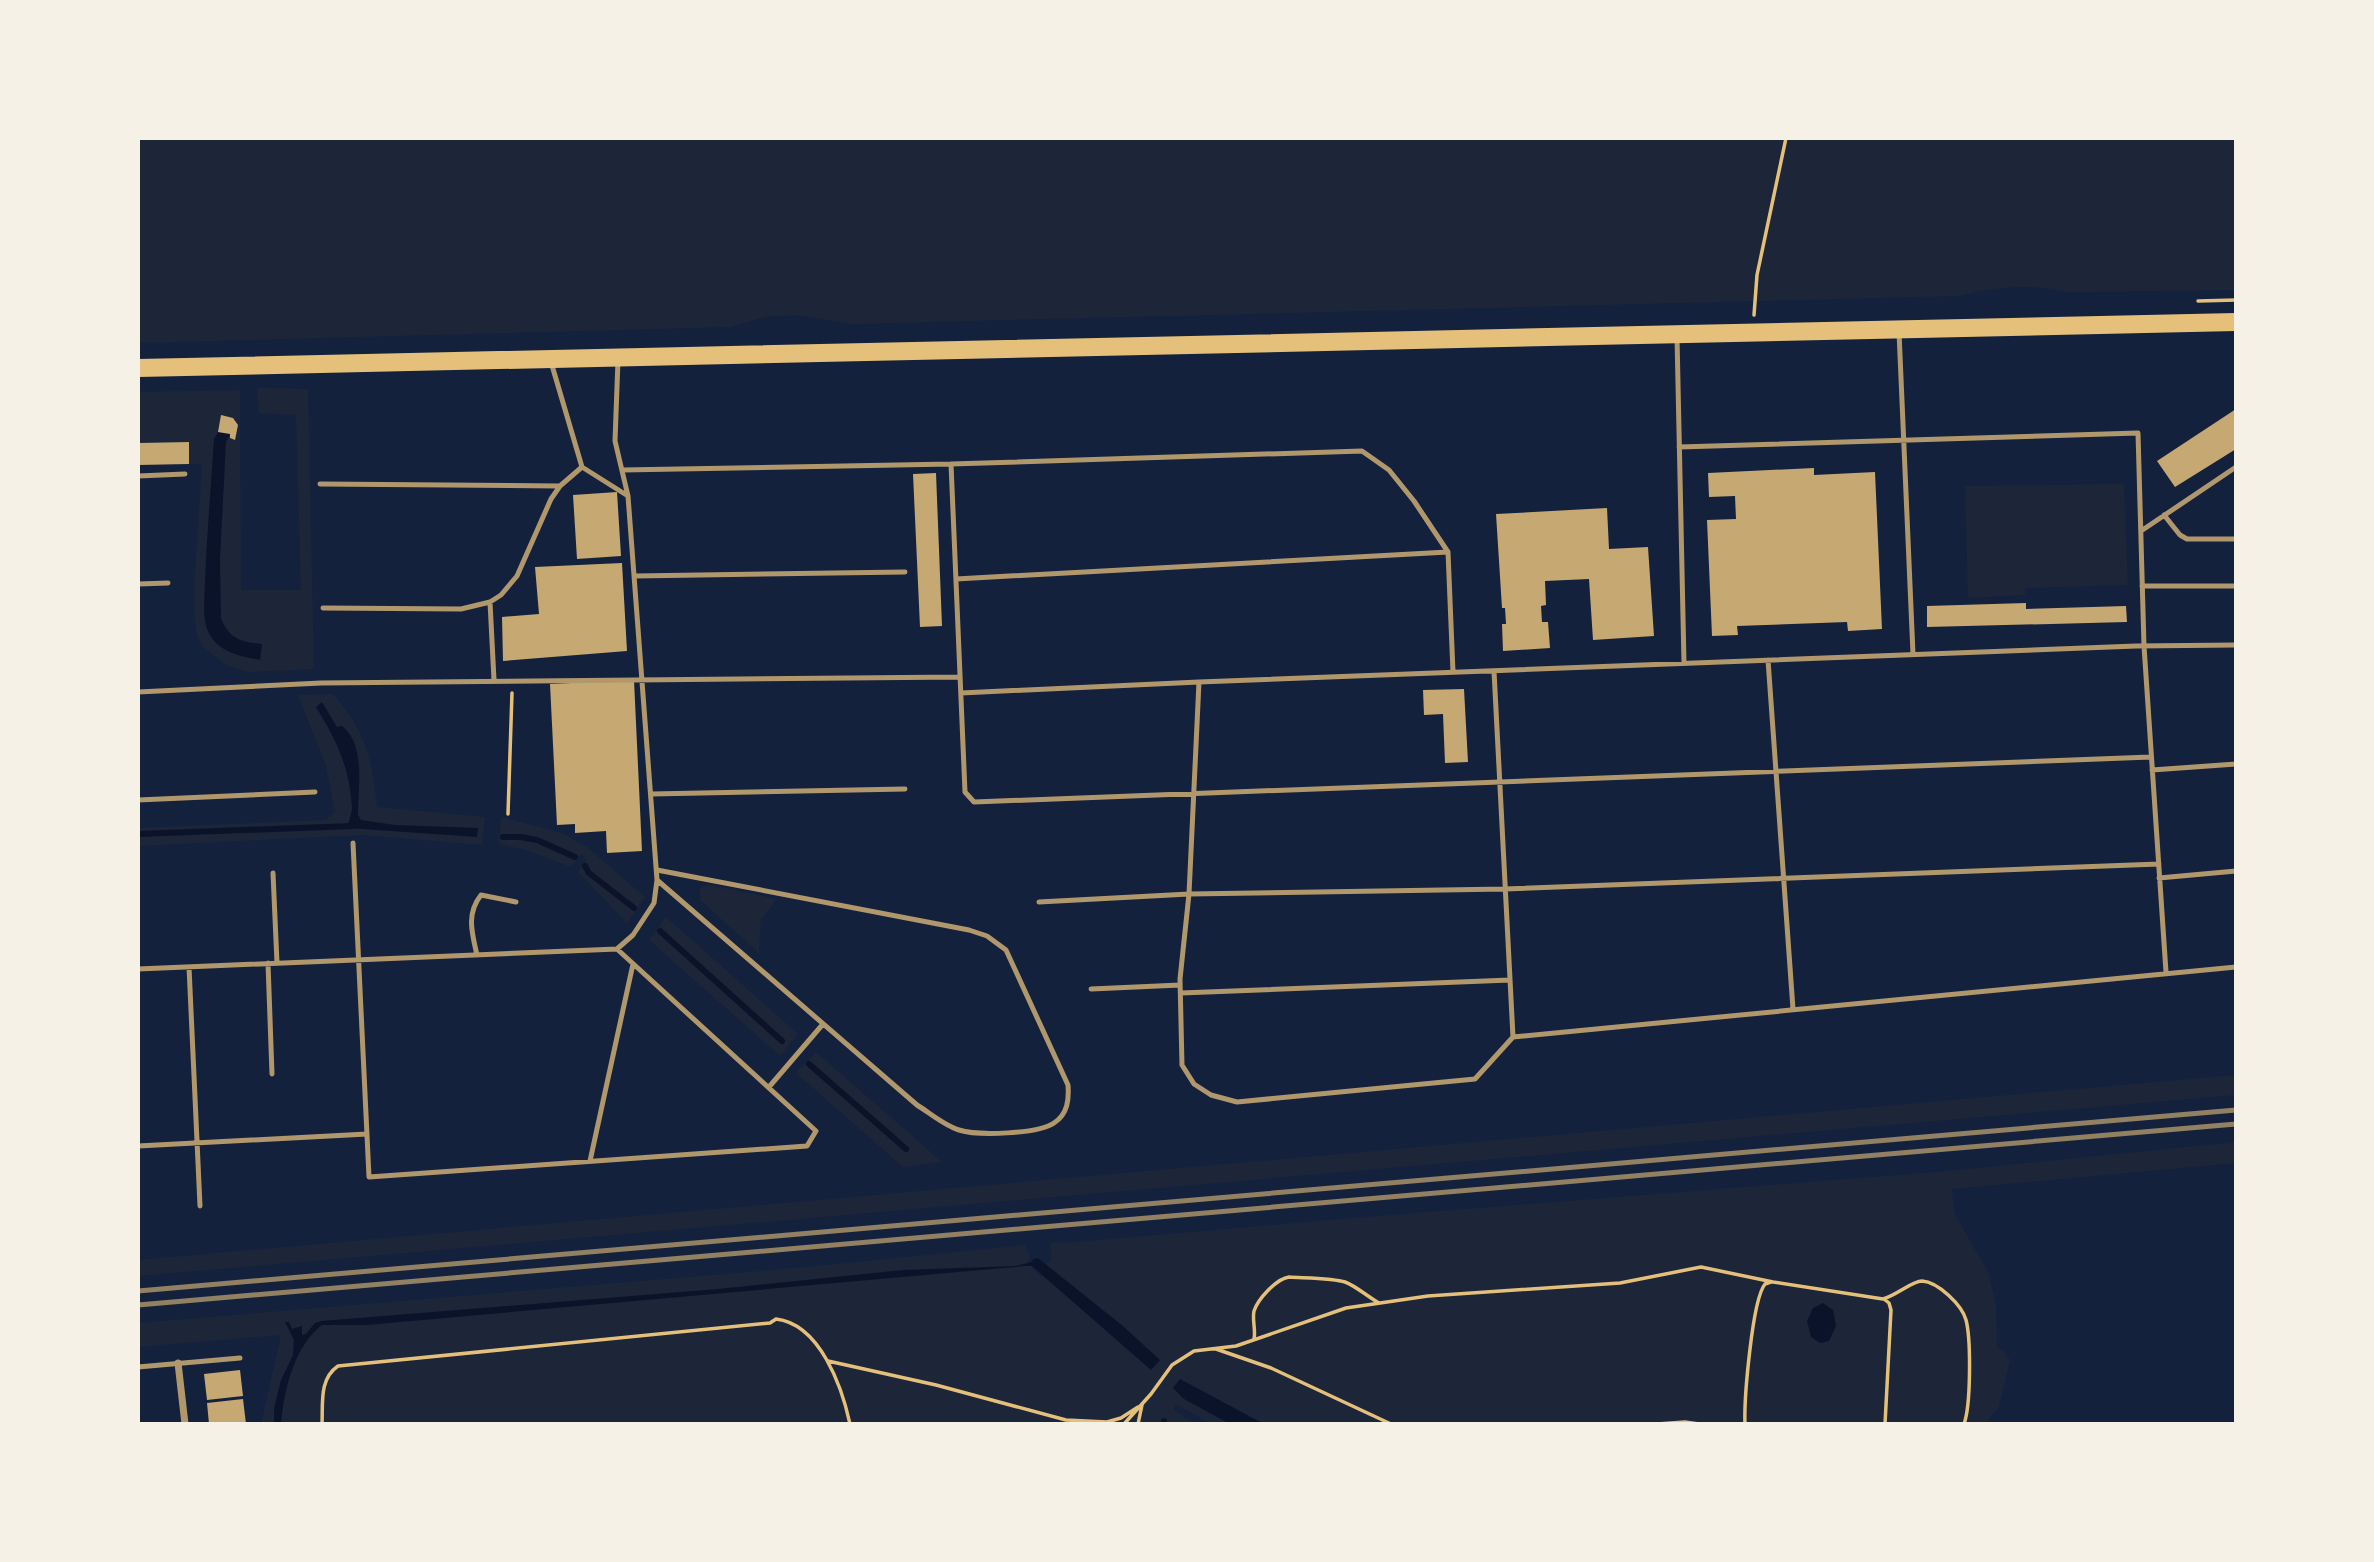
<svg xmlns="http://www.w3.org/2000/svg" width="2374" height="1562" font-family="Barlow,sans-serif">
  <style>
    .green { fill: #1d2539 }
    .water { fill: #0b132b }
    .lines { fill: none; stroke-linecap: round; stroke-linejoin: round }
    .stream { stroke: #0b132b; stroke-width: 6 }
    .building { fill: #c6a872 }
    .path { stroke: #e5c07b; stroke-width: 3.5 }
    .service { stroke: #b1986c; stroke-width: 5 }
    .minor { stroke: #b1986c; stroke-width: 7 }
    .primary { stroke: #e5c07b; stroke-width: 18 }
    .rail { stroke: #918062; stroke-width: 5 }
  </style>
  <rect width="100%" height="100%" fill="#14213d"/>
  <path class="green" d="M138,138H2236V290L2068,292C2030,284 1999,286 1960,296L852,324L795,315L765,317L731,327L138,343Z
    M257,388L308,389L314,669L250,672L228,666L203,647L197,635L195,619L194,589L202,464H189V442L138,443V392L240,390L241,590H301L296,415L259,413Z
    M2124,484L2128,585L2025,588V595L1968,598L1965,486Z
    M333,694C366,733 372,757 377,807L485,817L482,845L363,835L138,846V828L326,820L335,812L326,766L298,695Z
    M501,817L562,833L587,847L645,897L627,923L578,872L587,859L581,854L571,867L529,851L499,844Z
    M708,885L777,899L761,919L759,953L700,900V890L703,886Z
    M666,917L798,1034L780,1056L649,940Z
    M816,1052L942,1162L903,1167L796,1073Z
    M2236,1075V1095L138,1276V1260Z
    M2236,1142V1163L1952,1189L1954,1213L1988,1272L1996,1304L1997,1347L2003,1350L2010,1360L1998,1410L1991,1415L1988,1424H1211L1176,1404L1173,1409L1195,1424H261L281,1335L139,1347L138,1360V1323L796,1268L1025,1245L1030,1256L1028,1262L1037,1273L1124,1327L1042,1263H1048L1052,1258L1050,1244L1053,1242L1064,1243L1365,1217L1936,1172Z"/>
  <path class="water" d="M218,432L230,434L226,442L220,560L221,618C229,639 241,642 262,644L260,660C239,656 216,652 207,629C202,614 205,595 205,580C207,533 211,486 214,439Z
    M322,702L337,727L342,726C366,745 358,786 358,815L361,820L395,825L478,828L477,837L348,828C348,820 352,815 352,807C349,765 337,742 316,707Z
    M1038,1258L1124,1327L1160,1360L1151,1370L1032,1266H1025L367,1325H322C294,1346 284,1390 281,1424H274V1408L281,1380L293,1355L294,1340L285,1322H289L292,1329L302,1326V1335L306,1334L315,1323L321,1321L718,1289L903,1270L1016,1266L1032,1262L1033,1259Z
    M1823,1303L1833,1310L1836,1326L1829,1341L1820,1343L1811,1337L1807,1321L1813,1308Z
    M1180,1379L1264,1424H1230L1184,1399L1173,1388Z"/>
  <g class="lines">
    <path class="stream" d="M138,834L353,826
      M503,837H521L537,840L575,857
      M585,866L589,873L634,908
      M660,931L782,1041
      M809,1064L906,1149
      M1164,1421V1424"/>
  </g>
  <path class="building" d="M2236,409V449L2175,487L2157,461Z
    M221,415L233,418L238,425L235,440L230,438V434L218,432Z
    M189,442V464L138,465V443Z
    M1814,468V475L1875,472L1882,629L1848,631L1847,622L1737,626L1738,635L1712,636L1707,520L1736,519L1735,496L1709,497L1708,473Z
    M936,473L942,626L920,627L913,474Z
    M617,492L621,556L577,559L573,495Z
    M1607,508L1609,549L1648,547L1654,636L1593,640L1589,579L1545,581L1546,605L1541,606L1542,622H1548L1550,648L1503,651L1502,624H1506L1505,608H1502L1496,514Z
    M622,563L627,651L503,661L502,617L539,614L535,567Z
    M2026,603V609L2126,606L2127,622L1927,627V606Z
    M634,680L642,851L607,853L606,831L575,833V824L557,825L550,684Z
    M1464,689L1468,762L1445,763L1443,714L1424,715L1423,690Z
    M240,1370L243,1396L207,1400L204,1374Z
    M243,1399L246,1424H209L207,1403Z"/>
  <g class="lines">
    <path class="path" d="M2198,301L2236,300
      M1754,315L1757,275L1786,138
      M508,814L512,693
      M1884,1299L1889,1303L1891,1310L1885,1424
      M1254,1339C1256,1330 1252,1320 1254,1311C1258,1299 1276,1279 1289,1277C1303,1278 1334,1278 1345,1282C1356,1286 1368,1297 1379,1303
      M1216,1349L1271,1368L1391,1424
      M828,1361L936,1385L1066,1420L1107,1422L1121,1418L1138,1407
      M322,1424C323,1403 319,1379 338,1366L770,1323L776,1319C820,1324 842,1387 850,1424
      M1124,1424L1151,1394L1172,1365L1194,1351L1236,1346L1346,1308L1428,1296L1620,1283L1701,1267L1773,1282L1883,1299C1897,1295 1912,1281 1922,1281C1938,1282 1962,1305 1966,1320C1971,1339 1971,1405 1964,1424
      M1138,1424L1142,1405
      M1657,1424L1685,1422L1699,1424
      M1745,1424C1744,1400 1752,1300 1765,1284L1771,1282"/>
    <path class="service" d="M1899,332L1913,654
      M1677,337L1684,663
      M551,362L582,467L628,496
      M1679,447L2138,433L2144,646L2166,972
      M951,464L965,792L974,802L2151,757
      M622,470L951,464L1362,451L1389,470L1414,501L1448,552L1453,672
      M138,476L185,474
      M320,484L560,486
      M2164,515L2180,535L2187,539H2236
      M2141,531L2236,467
      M635,576L905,572
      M956,579L1448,552
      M138,584L168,583
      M2142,586H2236
      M490,602L494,680
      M323,608L461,609L490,602L501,595L517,576L551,499L560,486L582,467
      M2236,645L2136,646L1199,682L1189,894L1180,979L1182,1065L1194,1084L1211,1095L1237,1102L1475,1079L1513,1037L2236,967
      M1768,660L1793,1009
      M1494,671L1513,1037
      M138,692L321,683L960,677
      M961,693L1199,682
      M2152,770L2236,764
      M651,794L905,789
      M138,800L315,792
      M353,843L369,1177L807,1146L816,1131L617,949
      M657,870L969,930L987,936L1006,950L1068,1085C1069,1099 1068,1114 1054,1123C1038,1134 978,1136 959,1130C945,1126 930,1113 917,1105L657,880
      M273,873L277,963
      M2159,878L2236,871
      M1039,902L1189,894L1505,889L2159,864
      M477,955C472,933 466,914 481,895L516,902
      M268,963L272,1074
      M189,967L200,1206
      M138,969L617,949L633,935L654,903L657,880L628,496L615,441L618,360
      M1091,989L1180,985
      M1181,993L1510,980
      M769,1087L823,1024
      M138,1146L367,1134
      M590,1161L633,964
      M138,1367L240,1358"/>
    <path class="minor" d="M178,1363L185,1424"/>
    <path class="primary" d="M138,368L2236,322"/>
    <path class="rail" d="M138,1291L2236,1110
      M138,1305L2236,1124"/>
  </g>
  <rect width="2374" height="1562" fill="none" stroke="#f6f1e7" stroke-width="280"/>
</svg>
